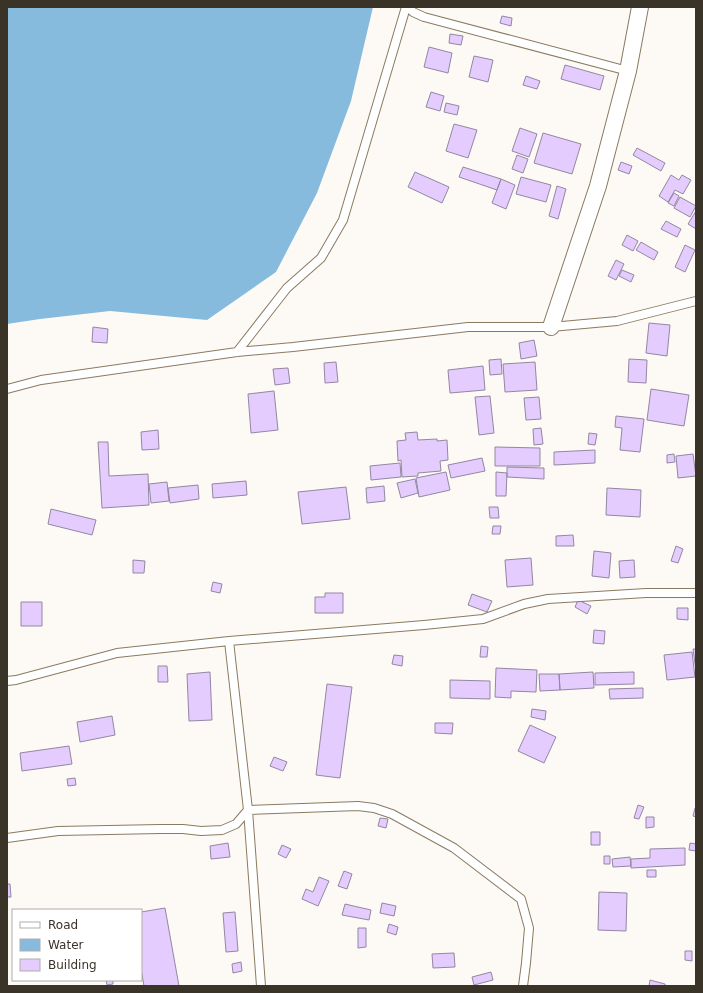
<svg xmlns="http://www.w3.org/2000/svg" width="703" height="993" font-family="'DejaVu Sans',sans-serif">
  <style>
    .water { fill: #87bbdd }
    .building { fill: #e4ccff; stroke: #9387a2 }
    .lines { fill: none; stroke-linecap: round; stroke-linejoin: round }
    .service-casing { stroke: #8b7a61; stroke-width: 10 }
    .minor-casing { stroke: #8b7a61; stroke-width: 18 }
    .service { stroke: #fff; stroke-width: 8 }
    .minor { stroke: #fff; stroke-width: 16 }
  </style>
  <rect width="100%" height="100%" fill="#fdf9f4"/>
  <path class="water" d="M7,7H373L351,101L317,193L276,272L207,320L110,311L40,319L7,324Z"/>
  <path class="building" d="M502,16L512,18L511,26L500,23Z
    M450,34L463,36L461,45L449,43Z
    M429,47L452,53L448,73L424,67Z
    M474,56L493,60L488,82L469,77Z
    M565,65L604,76L600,90L561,79Z
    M526,76L540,81L537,89L523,85Z
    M431,92L444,96L440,111L426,107Z
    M446,103L459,106L457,115L444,112Z
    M454,124L477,130L468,158L446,151Z
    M520,128L537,134L529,157L512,151Z
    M543,133L581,144L572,174L534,163Z
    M637,148L665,163L661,171L633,155Z
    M517,155L528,159L523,173L512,169Z
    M621,162L632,166L629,174L618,170Z
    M463,167L501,179L497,190L459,177Z
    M415,172L449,187L442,203L408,187Z
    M671,175L679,180L682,175L691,180L683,194L675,190L668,202L659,196Z
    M521,177L551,185L546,202L516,194Z
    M501,179L515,185L506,209L492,203Z
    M557,186L566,189L558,219L549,216Z
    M674,193L679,196L674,206L668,203Z
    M680,197L696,206L690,217L674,208Z
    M696,211V229L688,224Z
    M666,221L681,229L677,237L661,229Z
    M627,235L638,241L633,251L622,245Z
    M641,242L658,252L654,260L636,250Z
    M685,245L695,250L685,272L675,267Z
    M616,260L624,264L616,280L608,276Z
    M622,270L634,275L631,282L619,276Z
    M649,323L670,325L667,356L646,353Z
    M93,327L108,329L107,343L92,342Z
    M534,340L537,356L521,359L519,343Z
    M501,359L502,374L490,375L489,360Z
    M629,359L647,360L646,383L628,382Z
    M336,362L338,382L325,383L324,363Z
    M535,362L537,390L505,392L503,364Z
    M483,366L485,390L450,393L448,370Z
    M288,368L290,383L275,385L273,369Z
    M651,389L689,395L684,426L647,420Z
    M274,391L278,430L251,433L248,394Z
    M490,396L494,433L479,435L475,397Z
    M539,397L541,419L526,420L524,398Z
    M616,416L644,419L640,452L620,450L622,428L615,427Z
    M541,428L543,444L534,445L533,429Z
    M158,430L159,449L142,450L141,432Z
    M417,432L418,440L437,439V441L447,440L448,460L440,461L441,471L418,473V476L402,477L401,460L398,461L397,441L406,440L405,433Z
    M589,433L597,434L595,445L588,444Z
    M98,442H108L109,476L148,474L149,505L102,508Z
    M495,447L540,448V466H495Z
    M595,450V463L554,465V452Z
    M674,454L675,462L667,463V455Z
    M693,454L696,476L678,478L676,456Z
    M482,458L485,471L451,478L448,465Z
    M400,463L401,477L371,480L370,466Z
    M507,467L544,468V479L507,477Z
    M446,472L450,490L419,497L416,478Z
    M496,472L507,473L506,496H496Z
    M415,479L418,493L401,498L397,483Z
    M246,481L247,495L213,498L212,484Z
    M167,482L169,501L151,503L149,484Z
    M198,485L199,499L170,503L168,488Z
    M384,486L385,501L367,503L366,488Z
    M346,487L350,519L302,524L298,492Z
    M607,488L641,490L640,517L606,515Z
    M489,507H498L499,518H490Z
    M51,509L96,520L92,535L48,524Z
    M493,526H501L500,534H492Z
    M573,535L574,546H556V536Z
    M676,546L683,549L678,563L671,561Z
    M594,551L611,553L609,578L592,576Z
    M531,558L533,585L507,587L505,560Z
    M133,560L145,561L144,573H133Z
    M634,560L635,577L620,578L619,561Z
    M213,582L222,584L220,593L211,591Z
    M325,593H343V613H315V597H325Z
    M472,594L492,601L487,612L468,605Z
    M578,600L591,606L587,614L575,607Z
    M21,602H42V626H21Z
    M677,608H688V620L677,619Z
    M594,630L605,631L604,644L593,643Z
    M481,646L488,647L487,657H480Z
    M693,649H696V671Z
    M692,652L695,677L667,680L664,655Z
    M394,655L403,656L402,666L392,664Z
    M158,666H167L168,682H158Z
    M496,668L537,670L536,692L511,691V698L495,697Z
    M210,672L212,720L189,721L187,674Z
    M593,672L594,688L560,690L559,674Z
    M634,672V684L595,685V673Z
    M539,674H559L560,690L540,691Z
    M450,680L490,681V699L450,698Z
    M327,684L352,687L340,778L316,775Z
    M643,688V698L610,699L609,689Z
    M532,709L546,711L545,720L531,717Z
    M112,716L115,735L80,742L77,722Z
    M435,723H453L452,734L435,733Z
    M530,725L556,737L544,763L518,751Z
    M69,746L72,764L22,771L20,753Z
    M274,757L287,762L283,771L270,766Z
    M75,778L76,785L68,786L67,779Z
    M638,805L644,807L639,819L634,818Z
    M695,808H696V817L693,816Z
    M646,817H654V827L646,828Z
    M380,818L388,819L386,828L378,826Z
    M591,832H600V845H591Z
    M228,843L230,857L211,859L210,846Z
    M690,843L696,844V851L689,850Z
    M282,845L291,849L286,858L278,854Z
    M685,848V865L631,868V859L650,858V849Z
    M604,856H610V864H604Z
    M630,857L631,866L613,867L612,859Z
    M647,870H656V877H647Z
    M344,871L352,874L347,889L338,886Z
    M319,877L329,881L318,906L302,899L306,889L313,892Z
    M7,884H10L11,897H7Z
    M599,892L627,893L626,931L598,930Z
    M382,903L396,906L394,916L380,913Z
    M345,904L371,910L369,920L342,915Z
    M165,908L179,986H144L141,969V912Z
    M235,912L238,951L226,952L223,913Z
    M389,924L398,927L396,935L387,932Z
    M358,928H366V947L358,948Z
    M685,951H692V961L685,960Z
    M454,953L455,967L433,968L432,954Z
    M241,962L242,971L233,973L232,964Z
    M491,972L493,980L474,985L472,977Z
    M106,980H113V984L107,985Z
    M650,980L665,984V986H649Z"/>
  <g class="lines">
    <g class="service-casing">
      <path id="service" d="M408,7L413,12L424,17L628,71
        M237,352L287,288L321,258L343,220L406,7
        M7,389L41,380L237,352L293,347L468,327H551L617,321L696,301
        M229,641L248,810L261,986
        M7,681L16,680L117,653L229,641L424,625L483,619L524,604L548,599L646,593H696
        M7,838L58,831L160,829H183L201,831L222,830L236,824L248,810L358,806L374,808L392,814L454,848L521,899L529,928L526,963L523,986"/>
    </g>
    <g class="minor-casing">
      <path id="minor" d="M551,327L598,186L628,71L640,7"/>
    </g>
    <use href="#service" class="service"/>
    <use href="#minor" class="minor"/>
  </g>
  <rect width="703" height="993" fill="none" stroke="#3a3328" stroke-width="16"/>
  <rect x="12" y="909" width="130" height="72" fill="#ffffff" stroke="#b0ada9"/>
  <rect x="20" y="922" width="20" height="6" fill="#ffffff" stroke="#b0ada9"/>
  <text x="48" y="929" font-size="12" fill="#3a3328">Road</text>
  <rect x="20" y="939" width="20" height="12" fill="#87bbdd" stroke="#b0ada9"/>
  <text x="48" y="949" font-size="12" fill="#3a3328">Water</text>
  <rect x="20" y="959" width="20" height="12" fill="#e4ccff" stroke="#b0ada9"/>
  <text x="48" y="969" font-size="12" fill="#3a3328">Building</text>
</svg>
